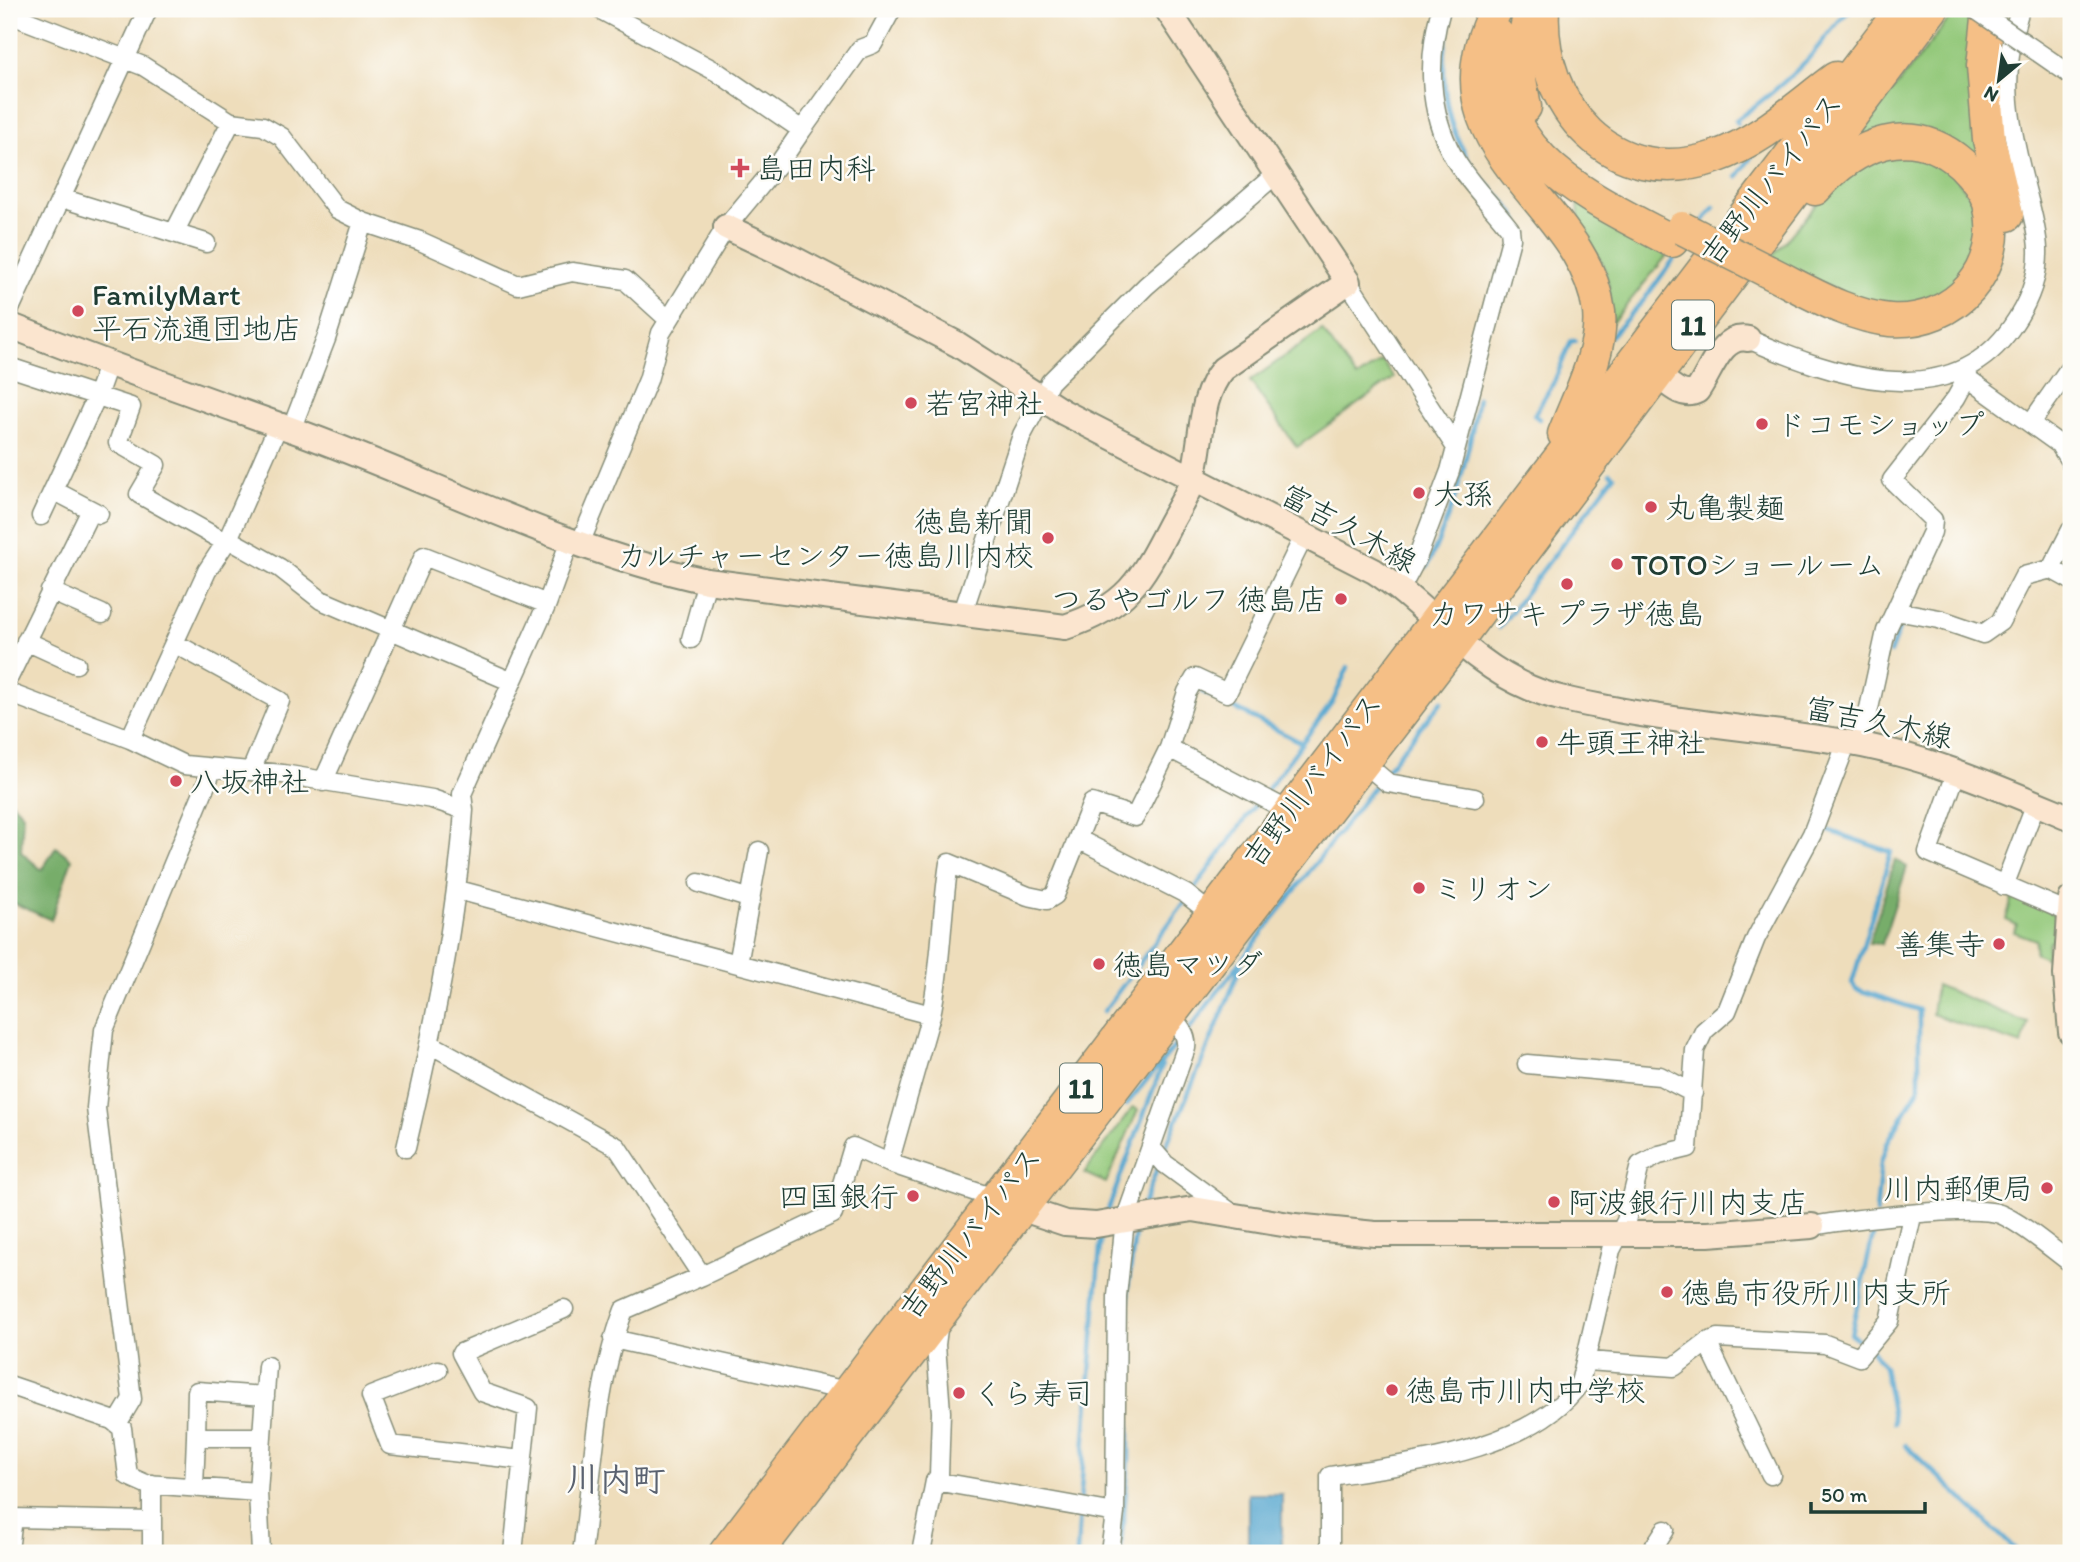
<svg xmlns="http://www.w3.org/2000/svg" width="2080" height="1562" font-family="Itim,'Klee One',sans-serif">
  <style>
    .green { fill: #94c97b; stroke: #5a8358; stroke-width: 2 }
    .forest { fill: #77ad6b; stroke: #4b7550; stroke-width: 2 }
    .water { fill: #54a6cf; stroke: #3a7282; stroke-width: 2 }
    .lines { fill: none; stroke-linecap: round; stroke-linejoin: round }
    .stream { stroke: #54a6cf; stroke-width: 4.5 }
    .street-casing { stroke: #868d78; stroke-width: 21 }
    .secondary-casing { stroke: #868d78; stroke-width: 28 }
    .highway-casing { stroke: #868d78; stroke-width: 35 }
    .street { stroke: #fff; stroke-width: 18 }
    .secondary { stroke: #fbe5cf; stroke-width: 24 }
    .highway { stroke: #f5bf86; stroke-width: 32 }
    .street-bridge-casing { stroke: #868d78; stroke-width: 21; stroke-linecap: butt }
    .highway-bridge-casing { stroke: #868d78; stroke-width: 35; stroke-linecap: butt }
    .street-bridge { stroke: #fff; stroke-width: 18 }
    .highway-bridge { stroke: #f5bf86; stroke-width: 32 }
    .poi-dot { fill: #d1495b; stroke: #fdfcf7; stroke-width: 2.5 }
    .labels { text-anchor: middle; dominant-baseline: central; stroke-width: 5; stroke-linejoin: round; paint-order: stroke }
    .shield { fill: #fdfcf7; stroke: #62766e; stroke-width: 2 }
    .shield-label { font-size: 28px; font-weight: bold; fill: #1f3d34 }
    .poi-label { font-size: 30px; fill: #1f3d34; stroke: #fdfcf7; text-anchor: start }
    .street-label { font-size: 30px; fill: #1f3d34; stroke: #fdfcf7 }
    .quarter-label { font-size: 33px; font-weight: bold; fill: #5a6270; stroke: #fdfcf7 }
  </style>
  <rect width="100%" height="100%" fill="#fdfcf7"/>
  <filter id="ink" filterUnits="userSpaceOnUse"><feTurbulence type="fractalNoise" baseFrequency=".0143" numOctaves="2"/><feDisplacementMap in="SourceGraphic" scale="14" xChannelSelector="R" yChannelSelector="G"/><feConvolveMatrix kernelMatrix="1 2 1 2 8 2 1 2 1" color-interpolation-filters="sRGB"/></filter>
  <filter id="wash" filterUnits="userSpaceOnUse"><feTurbulence type="fractalNoise" baseFrequency=".00686" numOctaves="4" result="noise"/><feDisplacementMap in="SourceGraphic" scale="28" xChannelSelector="R" yChannelSelector="G"/><feGaussianBlur stdDeviation="1.57" result="paint"/><feColorMatrix in="noise" values="0 0 0 0 0 0 0 0 0 0 0 0 0 0 0 0 0 1.4 0 .05"/><feComposite in="paint" operator="in"/></filter>
  <g filter="url(#wash)">
    <rect width="100%" height="100%" fill="#edb"/>
    <path class="green" d="M1957,9H1979L1986,161L1863,138L1859,134Z
      M1908,152C1916,155 1927,156 1934,160C1968,181 1996,227 1972,266C1963,281 1940,294 1927,306L1876,307L1768,261L1839,179L1864,160Z
      M1578,202L1669,253L1612,323L1609,288L1603,264L1580,232Z
      M1322,330L1357,378L1382,361L1394,378L1297,447L1250,381Z
      M2012,897L2048,910L2060,920V940L2049,941L2046,959L2035,953L2036,940L2014,932L2017,925L2006,920Z
      M1936,985L2028,1023L2022,1045L1932,1014Z
      M1133,1107L1138,1110L1106,1183L1084,1173Z"/>
    <path class="forest" d="M9,799L23,814L21,852L42,870L56,847L72,859L51,920L9,901Z
      M1895,860L1907,867L1882,944L1869,943Z"/>
    <path class="water" d="M1248,1494H1282V1553H1248Z"/>
    <g class="lines">
      <path class="stream" d="M1452,9C1441,53 1439,99 1459,142C1464,151 1469,162 1475,170C1489,191 1527,212 1519,241
        M1737,123L1736,120C1761,102 1786,82 1808,59C1823,42 1834,24 1851,9
        M1737,177L1754,153
        M1701,224L1714,207
        M1611,336L1643,301L1680,251
        M1539,419L1534,415L1554,382L1571,341H1575
        M1939,517L1943,520L1940,534
        M1427,567C1455,505 1467,465 1478,398
        M1908,608L1927,564
        M1499,628L1614,476L1610,473
        M1890,653L1904,616
        M1203,692L1302,743
        M1384,773L1442,701
        M1265,793L1333,701L1348,667
        M1821,828L1891,852L1852,983L1856,989L1919,1010V1088L1887,1143L1881,1163L1876,1213
        M1192,892L1259,800
        M1104,1011L1187,899
        M1187,1032L1379,780
        M1126,1105L1179,1041
        M1162,1156C1189,1089 1220,1024 1244,956
        M1142,1208L1159,1164
        M1106,1215L1162,1066
        M1864,1344L1851,1334L1876,1222
        M1871,1349L1884,1367L1894,1423
        M1905,1445L2017,1551L2024,1553
        M1080,1503L1101,1233
        M1077,1553L1080,1512
        M1120,1553L1129,1461L1128,1288L1136,1226"/>
    </g>
  </g>
  <g filter="url(#ink)">
    <g class="lines">
      <g class="street-casing">
        <path id="street" d="M9,14L143,66L231,122L263,126L282,137L337,209L363,222L326,339L291,430
          M802,130L860,49L873,44L892,9
          M61,198L206,243
          M363,222L420,241L518,285L572,272L625,280L669,320
          M175,231L231,122
          M1348,282L1455,446
          M9,311L148,9
          M1748,339C1829,374 1948,418 2011,328C2028,304 2039,278 2038,249C2037,226 2029,203 2024,181C2008,118 2000,72 2020,9
          M9,367L131,407L118,443L156,465L139,494L225,542
          M1967,378L2059,444L2071,463
          M2031,423L2071,366
          M53,490L99,514
          M41,516L97,396L108,365
          M228,539L278,426
          M579,546L648,380L661,333L726,227L780,162L802,130L717,72L599,9
          M2051,569L2071,530
          M1401,588L1417,558L1450,471L1511,239L1510,229C1492,205 1468,183 1453,156C1428,111 1427,58 1441,9
          M50,591L102,614
          M1896,611L1939,619L1983,634L2000,622L2024,576L2051,569L2071,580
          M962,615L1022,435L1050,382L1146,286L1276,174
          M691,639L707,581
          M26,641L76,664
          M174,643L280,701L251,771
          M9,677L91,510
          M9,693L130,739L184,765L283,774L432,799L464,810C456,925 432,1036 406,1148
          M130,739L207,571L228,539L280,568L321,600L510,681
          M1861,745L1886,631L1932,532L1933,520L1892,480L1956,398L1967,378L1961,370
          M1169,748L1289,811
          M1363,762L1388,783L1475,798
          M1957,771L1928,852L2068,912
          M323,782L424,556L547,604
          M464,810L462,794L547,604L569,543
          M1078,839L1186,894L1211,914
          M699,883L751,899
          M2004,886L2036,803
          M458,890L931,1015L889,1163L997,1199
          M738,964L759,851
          M931,1015C942,964 941,914 949,863L1028,896L1047,900L1055,895L1092,803L1135,817L1169,748L1187,692L1195,678L1227,693L1304,536
          M430,1044L617,1147L702,1276L624,1310C595,1386 593,1473 582,1553
          M1527,1064L1660,1076L1693,1093
          M1152,1149L1165,1164L1233,1214
          M1812,1226C1846,1220 1973,1204 2000,1214C2022,1223 2052,1249 2071,1263
          M702,1276L833,1214L853,1147L889,1163
          M613,1339L847,1391
          M1707,1342L1771,1475
          M1587,1361L1674,1367L1707,1342L1718,1338L1825,1344L1859,1357L1889,1321L1912,1216
          M438,1370L371,1396L390,1445L522,1460
          M9,1385L112,1420L122,1428L128,1476L146,1484L258,1492L261,1553
          M117,1424L132,1399L96,1108L104,1030L213,768
          M262,1437H196L197,1391L265,1396
          M935,1481L1115,1513
          M152,1484V1553
          M194,1487L196,1437
          M258,1492L267,1366
          M9,1551L13,1518L152,1521
          M513,1553L528,1408L482,1392L461,1353L564,1309
          M921,1553L935,1481L939,1476L941,1412L936,1345L939,1321
          M1110,1553L1115,1513L1117,1296L1125,1220L1186,1048C1188,1034 1178,1024 1169,1014
          M1330,1553V1476C1406,1464 1532,1451 1580,1383L1611,1250L1626,1221L1640,1165L1659,1155L1688,1148L1695,1050L1704,1031L1727,1011L1756,938L1812,834L1847,742
          M1656,1553L1654,1547L1665,1530"/>
      </g>
      <g class="secondary-casing">
        <path id="secondary" d="M726,227L790,257L957,344L1063,412L1374,571C1430,607 1467,662 1530,688C1558,700 1589,704 1618,710C1693,724 1769,730 1845,742C1925,755 1997,787 2071,818
          M9,325C103,363 198,396 293,430C432,480 562,550 707,581L1065,627C1127,607 1141,580 1169,526C1177,510 1189,494 1193,477C1203,441 1198,398 1223,369L1348,282L1167,9
          M1656,374C1668,383 1682,399 1697,391C1710,374 1721,333 1748,339
          M2071,899L2066,975L2071,1032
          M1008,1204L1065,1223L1096,1225L1193,1209L1295,1226L1375,1234H1708L1812,1226"/>
      </g>
      <g class="highway-casing">
        <path id="highway" d="M1496,9C1422,151 1585,197 1599,312C1603,352 1578,397 1564,434
          M1543,9C1538,107 1612,192 1715,157C1760,142 1799,105 1836,78
          M1989,9L1983,66L1989,140L2007,215
          M1497,34C1493,156 1579,192 1672,241
          M1525,107L1518,69L1530,10
          M1767,271C1806,290 1847,316 1890,320C1955,325 2006,268 1989,203C1984,188 1973,175 1962,164C1911,119 1855,144 1815,189
          M725,1553C1118,1039 1508,523 1902,9
          M757,1553L1456,642L1932,9"/>
      </g>
      <use href="#street" class="street"/>
      <use href="#secondary" class="secondary"/>
      <use href="#highway" class="highway"/>
      <g class="street-bridge-casing">
        <path id="street-bridge" d="M1975,9L2071,75"/>
      </g>
      <g class="highway-bridge-casing">
        <path id="highway-bridge" d="M1682,228L1767,271"/>
      </g>
      <use href="#street-bridge" class="street-bridge"/>
      <use href="#highway-bridge" class="highway-bridge"/>
    </g>
  </g>
  <g class="poi-dot">
    <path d="M736.5 157.5h7v7h7v7h-7v7h-7v-7h-7v-7h7z"/>
    <circle cx="78" cy="311" r="7"/>
    <circle cx="911" cy="403" r="7"/>
    <circle cx="1762" cy="424" r="7"/>
    <circle cx="1419" cy="493" r="7"/>
    <circle cx="1651" cy="507" r="7"/>
    <circle cx="1048" cy="538" r="7"/>
    <circle cx="1617" cy="564" r="7"/>
    <circle cx="1567" cy="584" r="7"/>
    <circle cx="1341" cy="599" r="7"/>
    <circle cx="1542" cy="742" r="7"/>
    <circle cx="176" cy="781" r="7"/>
    <circle cx="1419" cy="888" r="7"/>
    <circle cx="1999" cy="944" r="7"/>
    <circle cx="1099" cy="964" r="7"/>
    <circle cx="2047" cy="1188" r="7"/>
    <circle cx="913" cy="1196" r="7"/>
    <circle cx="1554" cy="1202" r="7"/>
    <circle cx="1667" cy="1292" r="7"/>
    <circle cx="1392" cy="1390" r="7"/>
    <circle cx="959" cy="1393" r="7"/>
  </g>
  <g class="labels">
    <g class="shield">
      <rect x="1672" y="300.5" width="42" height="49" rx="5"/>
      <rect x="1060" y="1063.5" width="42" height="49" rx="5"/>
    </g>
    <g class="shield-label">
      <text x="1693" y="325">11</text>
      <text x="1081" y="1088">11</text>
    </g>
    <g class="poi-label">
      <text x="756" y="168">島田内科</text>
      <text x="92" y="294">FamilyMart<tspan x="92" dy="34">平石流通団地店</tspan></text>
      <text x="925" y="403">若宮神社</text>
      <text x="1776" y="424">ドコモショップ</text>
      <text x="1433" y="493">大孫</text>
      <text x="1665" y="507">丸亀製麺</text>
      <text x="1034" y="521" text-anchor="end">徳島新聞<tspan x="1034" dy="34">カルチャーセンター徳島川内校</tspan></text>
      <text x="1631" y="564">TOTOショールーム</text>
      <text x="1327" y="599" text-anchor="end">つるやゴルフ 徳島店</text>
      <text x="1567" y="613" text-anchor="middle">カワサキ プラザ徳島</text>
      <text x="1556" y="742">牛頭王神社</text>
      <text x="190" y="781">八坂神社</text>
      <text x="1433" y="888">ミリオン</text>
      <text x="1985" y="944" text-anchor="end">善集寺</text>
      <text x="1113" y="964">徳島マツダ</text>
      <text x="2033" y="1188" text-anchor="end">川内郵便局</text>
      <text x="899" y="1196" text-anchor="end">四国銀行</text>
      <text x="1568" y="1202">阿波銀行川内支店</text>
      <text x="1681" y="1292">徳島市役所川内支所</text>
      <text x="1406" y="1390">徳島市川内中学校</text>
      <text x="973" y="1393">くら寿司</text>
    </g>
    <g class="street-label">
      <text transform="translate(1771 179) rotate(-52)">吉野川バイパス</text>
      <text transform="translate(1349 528) rotate(29)">富吉久木線</text>
      <text transform="translate(1879 722) rotate(12)">富吉久木線</text>
      <text transform="translate(1312 780) rotate(-53)">吉野川バイパス</text>
      <text transform="translate(970 1233) rotate(-52)">吉野川バイパス</text>
    </g>
    <g class="quarter-label">
      <text x="616" y="1479">川内町</text>
    </g>
  </g>
  <rect width="2080" height="1562" fill="none" stroke="#fdfcf7" stroke-width="35"/>
  <g transform="translate(1999 80) rotate(209)" stroke="#fdfcf7" stroke-width="5" paint-order="stroke">
  <path d="M0-5L12 26L0 18L-12 26Z" fill="#1f3d34"/>
  <text y="-10" font-size="19" font-weight="bold" text-anchor="middle" fill="#1f3d34">N</text>
  </g>
  <path d="M1811 1502v10h114v-10" fill="none" stroke="#1f3d34" stroke-width="3.5"/>
  <text x="1821" y="1502" font-size="21" fill="#1f3d34" stroke="#fdfcf7" stroke-width="5" paint-order="stroke">50 m</text>
</svg>
